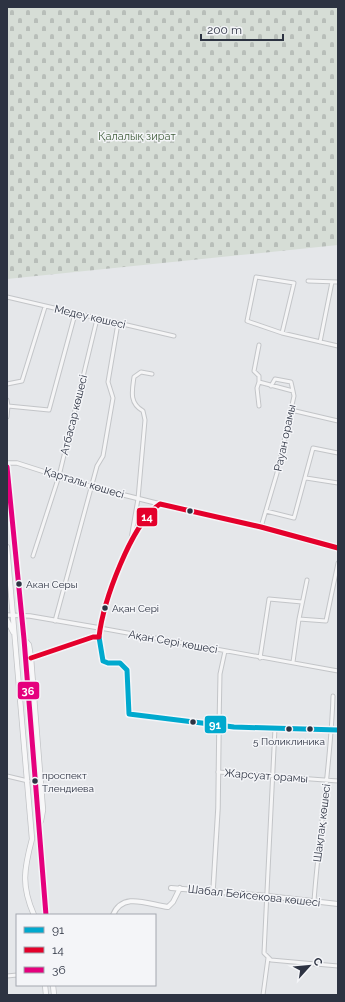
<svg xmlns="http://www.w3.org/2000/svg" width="345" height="1002" font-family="Raleway,sans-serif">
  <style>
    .cemetery { fill: url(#cemetery-stones) }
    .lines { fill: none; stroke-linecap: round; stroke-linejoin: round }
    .minor-casing { stroke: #c3c5c8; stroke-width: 5 }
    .tertiary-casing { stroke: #c3c5c8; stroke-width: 5.5 }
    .secondary-casing { stroke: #c3c5c8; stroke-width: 6 }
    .primary-casing { stroke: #c2c4c7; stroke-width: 6 }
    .minor { stroke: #f5f5f6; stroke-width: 3 }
    .tertiary { stroke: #f5f5f6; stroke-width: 3.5 }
    .secondary { stroke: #f7f7f8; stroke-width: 4 }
    .primary { stroke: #f7f7f8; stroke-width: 4.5 }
    .bus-1-casing { stroke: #f4f5f8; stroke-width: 8 }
    .bus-2-casing { stroke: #f4f5f8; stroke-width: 8 }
    .bus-3-casing { stroke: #f4f5f8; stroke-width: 8 }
    .bus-1 { stroke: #00a9ce; stroke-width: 5 }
    .bus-2 { stroke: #e4002b; stroke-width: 5 }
    .bus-3 { stroke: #e5007d; stroke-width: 5 }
    .bus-dot { fill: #2d3342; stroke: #f4f5f8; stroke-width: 1.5 }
    .labels { text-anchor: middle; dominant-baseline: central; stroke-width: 3; stroke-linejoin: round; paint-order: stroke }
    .bus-label { font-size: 10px; fill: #2d3342; stroke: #f4f5f8; text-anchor: start }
    .park-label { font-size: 11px; fill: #405d3b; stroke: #f4f5f8 }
    .street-label { font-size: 11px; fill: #2d3342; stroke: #f4f5f8 }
    .line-badge { stroke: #f4f5f8; stroke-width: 1.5 }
    .badge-label { font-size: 11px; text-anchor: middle; font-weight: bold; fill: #fff }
  </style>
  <defs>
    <pattern id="cemetery-stones" width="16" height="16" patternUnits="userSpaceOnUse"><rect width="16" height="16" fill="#d6ddd6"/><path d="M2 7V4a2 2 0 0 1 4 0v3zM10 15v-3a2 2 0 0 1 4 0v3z" fill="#b8beb9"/></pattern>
  </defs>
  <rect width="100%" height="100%" fill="#e5e7ea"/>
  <path class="cemetery" d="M7,7H338V245L7,279Z"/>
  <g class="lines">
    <g class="minor-casing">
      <path id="minor" d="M308,281L338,282
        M7,297L174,336
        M282,333L294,283L256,277L247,321L282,333L338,346
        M320,342L332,282
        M259,345L254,371L259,376V382L293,391L294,396L277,473L261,527
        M7,384L22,381L45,307
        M271,386L275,379L291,382L293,391
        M7,400L8,406
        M259,406L257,388L259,382
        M291,410L338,421
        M7,417L8,406L49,410L75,314
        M306,478L338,483
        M266,511L294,518L313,448L338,453
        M131,539L138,499L145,420L143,411C129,403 132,391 134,377L141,372L152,374
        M33,556L59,476L97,319
        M299,619L326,621L338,563
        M55,621L97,466L103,456L113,398L108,382L118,323
        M99,637L103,661L108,663H120L127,670L129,714L205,722L219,726L220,674L225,651
        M31,658L93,637H99L100,628L338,671
        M260,658L269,599L302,602
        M293,662L299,619L307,580
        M275,728L264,953L271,960L338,966
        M218,772L338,781
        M7,776L28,781
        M314,901C319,832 331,765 333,696
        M7,976L17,975
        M263,995L268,958"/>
    </g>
    <g class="tertiary-casing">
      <path id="tertiary" d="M7,463H17L92,487L160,504
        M7,615L30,616L100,628C110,592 128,526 160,504L261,527L338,548
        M213,891L218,808L219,726L338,730"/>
    </g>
    <g class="secondary-casing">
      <path id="secondary" d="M171,888L268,896L338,904
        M113,915C123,891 149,905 168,907L173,902L180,888"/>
    </g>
    <g class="primary-casing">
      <path id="primary" d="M7,467L24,639L46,915
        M7,547L32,839C24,869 21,886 34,915
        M7,620L13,632
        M24,639L29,645L31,658L43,810L41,821
        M45,985L46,995
        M53,985L54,995"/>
    </g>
    <use href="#minor" class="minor"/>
    <use href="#tertiary" class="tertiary"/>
    <use href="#secondary" class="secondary"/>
    <use href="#primary" class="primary"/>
    <g class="bus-1-casing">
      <path id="bus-1" d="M99,637L103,661L108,663H120L127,670L129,714L234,727L338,730"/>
    </g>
    <g class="bus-2-casing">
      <path id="bus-2" d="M31,658L93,637H99C103,602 131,524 160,504L261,527L338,548"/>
    </g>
    <g class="bus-3-casing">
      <path id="bus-3" d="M7,467L24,639L46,915"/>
    </g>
    <use href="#bus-1" class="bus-1"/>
    <use href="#bus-2" class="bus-2"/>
    <use href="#bus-3" class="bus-3"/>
  </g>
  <g class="bus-dot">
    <circle cx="190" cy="511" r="3.5"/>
    <circle cx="19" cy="584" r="3.5"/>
    <circle cx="105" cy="608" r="3.5"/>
    <circle cx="193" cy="722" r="3.5"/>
    <circle cx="289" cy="729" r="3.5"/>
    <circle cx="310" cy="729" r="3.5"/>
    <circle cx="35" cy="781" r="3.5"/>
  </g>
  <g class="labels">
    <g class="bus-label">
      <text x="26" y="584">Акан Серы</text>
      <text x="112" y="608">Ақан Серi</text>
      <text x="289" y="741" text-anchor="middle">5 Поликлиника</text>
      <text x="42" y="775">проспект<tspan x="42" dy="13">Тлендиева</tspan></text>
    </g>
    <g class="park-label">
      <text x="137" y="136">Қалалық зират</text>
    </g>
    <g class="street-label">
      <text transform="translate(90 317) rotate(13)">Медеу көшесі</text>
      <text transform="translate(74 415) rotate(-76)">Атбасар көшесі</text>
      <text transform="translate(285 438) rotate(-78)">Рауан орамы</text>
      <text transform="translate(84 483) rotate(17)">Қарталы көшесі</text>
      <text transform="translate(173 642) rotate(10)">Ақан Сері көшесі</text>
      <text transform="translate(266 776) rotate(4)">Жарсуат орамы</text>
      <text transform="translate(322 823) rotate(-83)">Шақпақ көшесі</text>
      <text transform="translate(254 896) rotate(6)">Шабал Бейсекова көшесі</text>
    </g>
  </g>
  <g class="line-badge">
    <rect x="136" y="507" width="22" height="20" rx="4" fill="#e4002b"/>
    <rect x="17" y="681" width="23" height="19" rx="4" fill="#e5007d"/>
    <rect x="204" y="715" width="23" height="19" rx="4" fill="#00a9ce"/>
  </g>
  <g class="badge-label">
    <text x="147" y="521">14</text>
    <text x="28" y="695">36</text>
    <text x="215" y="729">91</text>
  </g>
  <rect width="345" height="1002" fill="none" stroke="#2d3342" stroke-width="16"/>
  <rect x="16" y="914" width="140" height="72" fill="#f4f5f8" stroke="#a4a7af"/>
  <rect x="24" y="927" width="20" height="6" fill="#00a9ce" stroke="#a4a7af"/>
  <text x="52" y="934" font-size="12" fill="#2d3342">91</text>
  <rect x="24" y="947" width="20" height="6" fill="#e4002b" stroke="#a4a7af"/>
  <text x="52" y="954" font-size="12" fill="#2d3342">14</text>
  <rect x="24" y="967" width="20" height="6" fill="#e5007d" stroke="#a4a7af"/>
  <text x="52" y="974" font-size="12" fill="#2d3342">36</text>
  <g transform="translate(309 966) rotate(63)" stroke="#f4f5f8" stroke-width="3" paint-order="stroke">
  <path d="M0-3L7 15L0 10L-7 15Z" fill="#2d3342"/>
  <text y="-6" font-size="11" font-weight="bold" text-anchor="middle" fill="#2d3342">С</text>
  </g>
  <path d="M201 34v6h82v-6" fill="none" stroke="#2d3342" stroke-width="2"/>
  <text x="207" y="34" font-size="12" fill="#2d3342" stroke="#f4f5f8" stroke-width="3" paint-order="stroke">200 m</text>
</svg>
